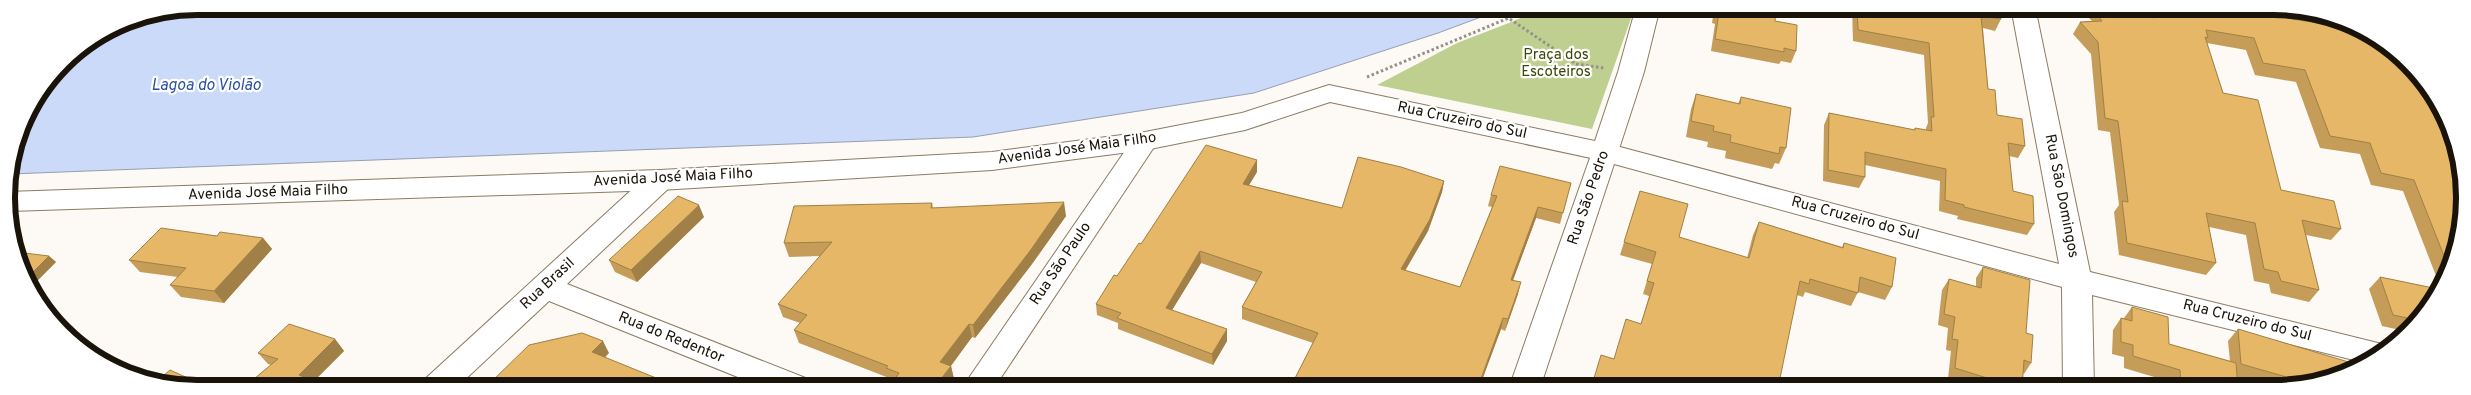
<svg xmlns="http://www.w3.org/2000/svg" width="2471" height="395" font-family="Overpass,sans-serif">
  <style>
    .green { fill: #bfcf8f }
    .water { fill: #cbdaf8; stroke: #969eb1 }
    .lines { fill: none; stroke-linecap: round; stroke-linejoin: round }
    .minor-casing { stroke: #8b7c64; stroke-width: 2 }
    .tertiary-casing { stroke: #8b7c64; stroke-width: 2 }
    .path { stroke: #959089; stroke-width: 3; stroke-dasharray: 2.5 2.5; stroke-linecap: butt }
    .minor { fill: #fff; fill-rule: evenodd }
    .tertiary { fill: #fff; fill-rule: evenodd }
    .wall { fill: #c59d58 }
    .shaded-wall { fill: #a08047 }
    .building { fill: #e5b766; stroke: #a08047 }
    .labels { text-anchor: middle; dominant-baseline: central; stroke-width: 4.5; stroke-linejoin: round; paint-order: stroke }
    .park-label { font-size: 15px; fill: #3c4805; stroke: #fff }
    .street-label { font-size: 15px; fill: #19130a; stroke: #fff }
    .water-label { font-size: 16px; font-style: italic; fill: #2b4fa3; stroke: #fff }
    .rim { fill: none; stroke: #19130a; stroke-width: 6 }
  </style>
  <rect width="100%" height="100%" fill="#fdf9f4"/>
  <path class="green" d="M1542,7H1635L1592,129L1377,85L1457,43L1514,21Z"/>
  <path class="water" d="M198,6L1508,7L1438,33L1254,93L973,137L10,174L26,113L62,62L125,21Z"/>
  <g class="lines">
    <g class="minor-casing">
      <path id="minor" d="M2011,7H2035L2090,272L2390,346L2366,363L2092,295L2094,388H2063L2062,287L1614,164L1540,388H1509L1592,152L1596,145L1605,143L2059,264Z
        M1145,132L1154,135L1158,141L994,388H962L1136,135Z
        M660,170L670,173L674,180L670,187L567,284L808,379L812,388H765L549,301L456,388H421L425,379L650,173Z"/>
    </g>
    <g class="tertiary-casing">
      <path id="tertiary" d="M1636,7H1660L1644,72L1618,152L1614,159L1605,161L1330,102L1245,130L1145,150L992,170L660,190L10,211L7,192L660,170L992,152L1145,132L1242,113L1329,85L1595,141L1618,72Z"/>
    </g>
    <path class="path" d="M1510,19L1576,64L1604,68
      M1367,77L1535,7"/>
    <use href="#minor" class="minor"/>
    <use href="#tertiary" class="tertiary"/>
  </g>
  <path class="wall" d="M1707,7H1776L1775,21L1796,51L1791,63L1781,61L1779,64L1711,51L1715,24L1712,23L1713,16Z
    M1852,7H1999L2001,19L1995,31L1983,28L1988,89L1997,115L2025,146L2018,158L2009,156L2013,191L2034,224L2027,235L1957,219L1958,216L1939,211L1940,181L1865,165V177L1859,188L1823,181L1824,125L1829,113L1914,130L1915,128L1926,130V128L1928,123L1924,55L1853,41Z
    M2078,7H2095L2145,14L2150,7H2192L2216,11L2218,7L2336,26L2337,20L2358,26L2450,271L2440,286L2403,191L2371,185L2360,154L2320,148L2296,82L2255,75L2246,50L2207,43L2223,93L2281,190L2341,229L2331,240L2306,235L2319,290L2309,302L2271,293L2269,284L2254,281L2246,235L2209,227L2216,263L2206,275L2119,255L2114,212L2119,205L2110,132L2098,130L2091,54L2073,34L2080,22L2092,21Z
    M1696,94L1738,104L1741,97L1786,148L1779,164L1775,163L1772,169L1725,158L1726,151L1707,147L1708,142L1686,137L1691,109Z
    M1257,172L1249,185L1342,208L1444,181L1442,192L1428,231L1405,271L1460,287L1492,207L1488,206L1491,195L1571,183L1560,224L1536,218L1513,280L1518,294L1505,331L1501,329L1479,388H1290L1313,343L1242,319V307L1256,282L1201,263L1172,310L1227,341L1213,365L1118,329V323L1097,315L1096,304L1141,244Z
    M1640,191L1679,237L1747,258L1753,235L1759,222L1842,247L1844,243L1892,287L1885,300L1858,292L1851,306L1805,292L1803,297L1797,295L1614,359L1641,324L1649,296L1643,294L1652,264L1620,255Z
    M932,203L933,208L1066,216L1032,264L975,338L972,337L951,366L954,379L947,388H896L894,383L890,381L889,378L799,343L794,330L800,323L783,317L778,304L820,256L789,257L784,243Z
    M704,217L637,282L615,272L609,260Z
    M217,236L263,238L272,249L224,303L181,297L170,285L178,277L140,272L129,260Z
    M49,256L56,262L36,282L29,281L16,259Z
    M1983,267L2026,333L2031,363L2024,374L2023,373L2022,388H1978L1948,379L1951,351L1946,350L1948,328L1938,325L1942,290L1949,279L1976,287V278Z
    M2380,277L2438,289L2409,332L2382,326L2369,289Z
    M2132,307L2169,344L2230,361L2228,341L2238,329L2358,369L2286,388H2276L2237,377L2238,388H2171V382L2124,368V357L2112,354L2113,330L2121,318H2124Z
    M335,339L344,351L313,382L320,385L322,388H243L271,365L268,364L258,353Z"/>
  <path class="shaded-wall" d="M1257,160V172L1243,195V184Z
    M1444,181L1442,192L1428,231L1399,281L1401,269Z
    M1064,202L1066,216L1032,264L975,338L973,325Z
    M699,205L704,217L637,282L631,270Z
    M1538,207L1536,218L1509,291L1511,280Z
    M263,238L272,249L224,303L214,291Z
    M1200,251L1201,263L1166,320V308Z
    M49,256L56,262L36,282L30,275Z
    M1521,282L1518,294L1505,331L1508,319Z
    M1503,318L1501,329L1479,388H1478Z
    M969,324L972,337L944,375L940,362Z
    M1227,329V341L1213,365L1212,354Z
    M335,339L344,351L308,387L299,375Z
    M603,341L609,353L599,364L592,352Z
    M951,366L954,379L947,388H934Z
    M666,382L669,388H660Z"/>
  <path class="building" d="M1716,7H1776L1775,21L1797,25L1796,51L1784,48V52L1715,39L1719,12H1715Z
    M1857,7H1999L2001,19L1981,16L1988,89L1995,90L1997,115L2022,119L2025,146L2008,143L2013,191L2033,196L2034,224L1964,207V205L1945,200L1946,169L1865,152V177L1828,170L1829,113L1915,130V128L1932,131L1931,117H1934L1929,43L1858,30Z
    M2095,7H2123L2154,18L2151,7H2192L2220,11L2218,7L2343,27L2344,22L2358,26L2417,72L2455,136L2464,210L2450,271L2414,180L2381,173L2370,143L2330,136L2305,70L2263,63L2254,38L2206,30L2208,38L2205,37L2223,93L2258,100L2281,190L2334,201L2341,229L2302,220L2319,290L2281,281L2278,272L2264,269L2255,223L2206,213L2216,263L2127,243L2122,201L2128,202L2118,121L2105,118L2098,42L2080,22L2102,21L2098,16H2105Z
    M1696,94L1740,104L1741,97L1791,108L1786,148L1780,147L1779,154L1730,142L1731,135L1713,131L1714,126L1691,121Z
    M1206,145L1257,160L1243,184L1342,208L1358,157L1401,167L1444,181L1430,219L1401,269L1460,287L1497,196L1491,195L1500,166L1571,183L1563,213L1538,207L1511,280L1521,282L1508,319L1503,318L1478,387L1473,385L1472,388H1290L1318,333L1242,307L1262,272L1200,251L1166,308L1227,329L1212,354L1117,318L1121,313L1096,304L1114,275L1117,276L1139,243L1141,244Z
    M1640,191L1688,204L1679,237L1749,258L1759,222L1843,248L1844,243L1896,258L1892,287L1860,277L1858,293L1810,279L1809,284L1800,281L1778,388H1591L1601,355L1614,359L1626,319L1641,324L1654,283L1647,281L1656,252L1624,242Z
    M678,196L699,205L631,270L609,260Z
    M1064,202L1030,251L973,325L969,324L940,362L951,366L934,388H914L894,380L899,373L886,368L888,366L794,330L807,315L778,304L832,242L784,243L794,206L932,203L931,208Z
    M161,228L217,236L220,232L263,238L214,291L170,285L186,268L129,260Z
    M16,252L49,256L30,275H25L16,259Z
    M1983,267L2030,280L2026,333L2033,335L2031,363L2024,360L2022,388H1992L1986,387L1987,378L1955,368L1958,340L1952,339L1955,317L1944,314L1949,279L1981,288Z
    M2380,277L2438,289L2417,320L2393,315Z
    M2132,307L2168,317L2169,344L2236,363L2238,388H2181L2180,370L2133,356V345L2121,342V318L2132,321Z
    M289,324L335,339L299,375L320,385L316,388H243L278,359L258,353Z
    M2238,329L2362,366L2358,369L2305,383L2304,382L2241,364Z
    M582,333L603,341L592,352L666,382L660,388H485L529,345Z
    M170,370L210,388H185L157,381Z"/>
  <g class="labels">
    <g class="park-label">
      <text x="1556" y="55">Praça dos<tspan x="1556" dy="17">Escoteiros</tspan></text>
    </g>
    <g class="street-label">
      <text transform="translate(1462 121) rotate(12)">Rua Cruzeiro do Sul</text>
      <text transform="translate(1077 149) rotate(-8)">Avenida José Maia Filho</text>
      <text transform="translate(673 178) rotate(-3)">Avenida José Maia Filho</text>
      <text transform="translate(268 193) rotate(-2)">Avenida José Maia Filho</text>
      <text transform="translate(2061 196) rotate(79)">Rua São Domingos</text>
      <text transform="translate(1589 198) rotate(-71)">Rua São Pedro</text>
      <text transform="translate(1855 219) rotate(15)">Rua Cruzeiro do Sul</text>
      <text transform="translate(1061 264) rotate(-56)">Rua São Paulo</text>
      <text transform="translate(548 284) rotate(-43)">Rua Brasil</text>
      <text transform="translate(2247 321) rotate(14)">Rua Cruzeiro do Sul</text>
      <text transform="translate(671 338) rotate(22)">Rua do Redentor</text>
    </g>
    <g class="water-label">
      <text x="206" y="86">Lagoa do Violão</text>
    </g>
  </g>
  <path d="M0 0H2471V395H0ZM197 15H2274A182 182 0 0 1 2456 197V198A182 182 0 0 1 2274 380H197A182 182 0 0 1 15 198V197A182 182 0 0 1 197 15Z" fill="#fff" fill-rule="evenodd"/>
  <path class="rim" d="M197 15H2274A182 182 0 0 1 2456 197V198A182 182 0 0 1 2274 380H197A182 182 0 0 1 15 198V197A182 182 0 0 1 197 15Z"/>
</svg>
